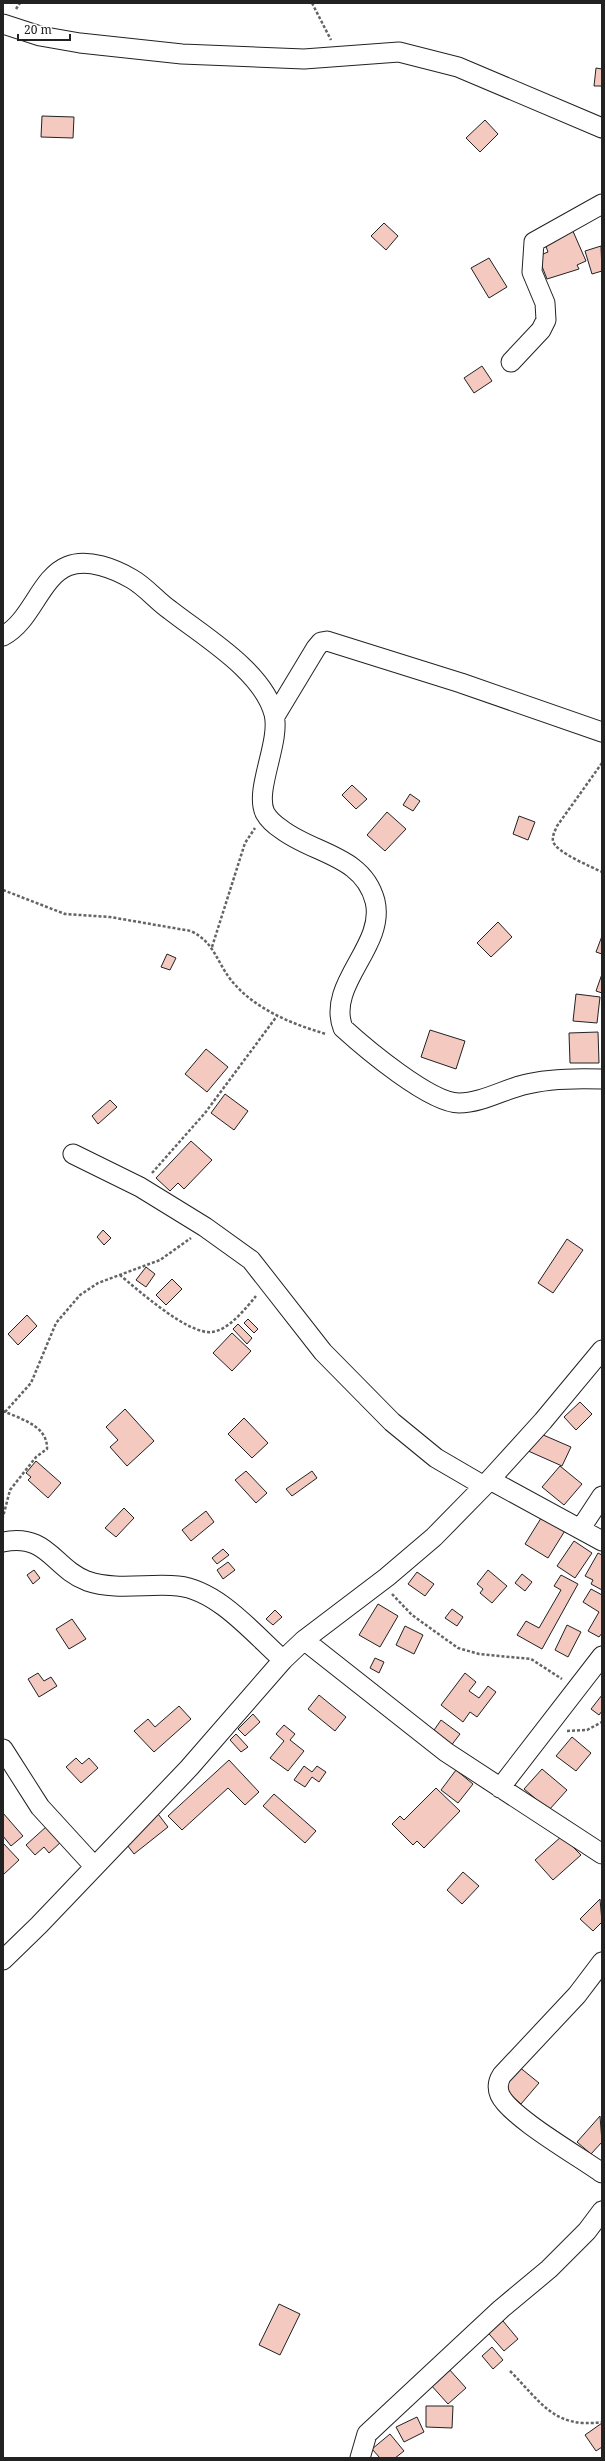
<svg xmlns="http://www.w3.org/2000/svg" width="605" height="2461" font-family="'Noto Serif',serif">
  <style>
    .building { fill: #f3c9c0; stroke: #222 }
    .lines { fill: none; stroke-linecap: round; stroke-linejoin: round }
    .minor-casing { stroke: #222; stroke-width: 21 }
    .path { stroke: #646464; stroke-width: 2.5; stroke-dasharray: 3 2; stroke-linecap: butt }
    .minor { stroke: #fff; stroke-width: 19 }
  </style>
  <rect width="100%" height="100%" fill="#fff"/>
  <path class="building" d="M596,68L602,69V86H594Z
    M42,116L74,117L73,138L41,137Z
    M485,120L498,134L480,152L466,138Z
    M384,223L398,236L386,250L371,236Z
    M572,229L586,261L577,265L579,269L547,279L538,256L548,252L544,241Z
    M601,246L602,271L592,274L585,251Z
    M489,258L507,287L489,298L471,268Z
    M482,366L492,381L474,393L464,378Z
    M352,785L367,799L356,809L342,795Z
    M410,794L420,801L413,811L403,805Z
    M387,812L406,829L385,851L367,835Z
    M519,816L535,822L528,840L513,834Z
    M498,922L512,937L491,957L477,943Z
    M602,936V954L596,952Z
    M167,954L176,958L170,970L161,967Z
    M602,974V993L596,991Z
    M576,994L600,997L597,1023L573,1021Z
    M430,1030L465,1041L456,1069L421,1057Z
    M598,1032L599,1063H570L569,1033Z
    M206,1049L228,1067L207,1092L185,1074Z
    M225,1094L248,1111L234,1130L211,1113Z
    M110,1100L117,1107L98,1124L92,1116Z
    M191,1141L212,1160L184,1189L178,1183L170,1191L156,1178Z
    M103,1230L111,1238L104,1245L97,1237Z
    M567,1239L583,1250L553,1293L538,1283Z
    M146,1267L155,1274L146,1287L136,1280Z
    M172,1279L182,1289L166,1305L156,1295Z
    M27,1315L37,1326L18,1345L8,1334Z
    M248,1319L258,1329L254,1333L244,1323Z
    M238,1324L252,1338L247,1344L233,1329Z
    M232,1333L251,1351L232,1371L213,1353Z
    M580,1402L592,1414L576,1430L564,1417Z
    M125,1409L154,1441L127,1466L110,1447L118,1440L106,1427Z
    M244,1418L268,1443L252,1458L228,1434Z
    M534,1431L571,1447L562,1466L526,1450Z
    M36,1461L61,1483L48,1498L28,1480L31,1477L26,1473Z
    M560,1466L582,1484L564,1505L542,1487Z
    M246,1471L267,1493L256,1503L235,1480Z
    M312,1471L317,1478L292,1496L286,1489Z
    M124,1508L134,1518L116,1537L105,1528Z
    M206,1511L214,1522L191,1541L182,1530Z
    M543,1515L566,1529L548,1558L525,1544Z
    M574,1541L592,1553L575,1578L557,1566Z
    M223,1549L229,1555L217,1564L212,1558Z
    M598,1553L602,1555V1590L591,1584L593,1580L585,1576Z
    M228,1562L235,1570L223,1579L217,1570Z
    M34,1570L40,1578L33,1584L27,1575Z
    M488,1570L507,1586L492,1603L480,1593L483,1589L477,1584Z
    M417,1572L434,1584L425,1596L408,1584Z
    M522,1574L532,1582L525,1591L515,1583Z
    M561,1575L578,1584L542,1649L517,1635L526,1621L539,1628L561,1590L554,1586Z
    M591,1589L602,1595V1633L599,1637L588,1631L599,1612L583,1602Z
    M378,1604L398,1616L380,1647L359,1635Z
    M452,1609L463,1617L457,1626L445,1618Z
    M275,1610L282,1617L273,1625L266,1619Z
    M72,1619L86,1639L69,1649L56,1629Z
    M567,1625L581,1632L568,1657L555,1650Z
    M405,1626L423,1635L414,1654L396,1645Z
    M375,1658L384,1662L379,1673L370,1668Z
    M38,1673L44,1681L51,1677L57,1686L39,1697L28,1679Z
    M465,1673L476,1682L469,1691L479,1698L488,1686L496,1692L477,1717L470,1712L463,1722L441,1705Z
    M319,1695L346,1717L335,1731L308,1709Z
    M602,1695V1711L599,1715L591,1709Z
    M179,1706L191,1719L154,1752L134,1731L148,1719L155,1727Z
    M253,1714L260,1722L245,1736L238,1729Z
    M441,1720L460,1734L450,1747L432,1733Z
    M284,1725L295,1734L290,1740L304,1751L288,1771L270,1758L284,1741L276,1734Z
    M236,1734L248,1747L241,1752L230,1740Z
    M572,1737L591,1753L576,1771L556,1756Z
    M76,1758L82,1764L89,1758L98,1768L81,1783L66,1767Z
    M229,1760L259,1792L245,1805L228,1788L182,1830L168,1816Z
    M304,1766L312,1772L317,1766L326,1772L319,1782L312,1777L305,1787L294,1780Z
    M542,1769L567,1790L549,1810L524,1789Z
    M456,1770L473,1784L458,1803L441,1790Z
    M436,1788L460,1811L424,1848L417,1841L413,1845L392,1824L400,1816L404,1820Z
    M274,1794L316,1831L305,1843L263,1806Z
    M155,1810L168,1827L134,1854L121,1837Z
    M3,1813L23,1836L11,1846L3,1836Z
    M47,1826L61,1842L49,1853L44,1847L35,1855L26,1845Z
    M562,1836L581,1855L553,1880L535,1860Z
    M3,1843L19,1860L3,1875Z
    M463,1872L479,1886L462,1904L447,1890Z
    M600,1899L602,1922L593,1931L580,1919Z
    M518,2066L539,2083L521,2104L500,2086Z
    M600,2116L602,2142L591,2154L577,2142Z
    M279,2304L300,2314L280,2355L259,2345Z
    M498,2315L518,2339L504,2351L483,2327Z
    M492,2347L503,2360L493,2369L482,2356Z
    M448,2368L466,2388L448,2404L430,2384Z
    M426,2406H453L452,2428L426,2427Z
    M417,2417L424,2432L404,2442L396,2427Z
    M602,2423V2447L596,2451L585,2435Z
    M390,2434L404,2451L395,2458H380L372,2449Z"/>
  <g class="lines">
    <g class="minor-casing">
      <path id="minor" d="M3,24L40,36L80,43L182,54L304,59L399,52L458,67L602,128
        M511,362L541,330L546,320L545,303L532,272L534,242L602,204
        M3,636C32,621 40,577 68,566C88,558 115,569 132,579C146,587 157,601 170,610C203,636 263,671 274,714C281,742 254,790 265,813C269,820 275,825 281,829C313,854 363,855 375,901C386,946 326,984 343,1028C365,1048 430,1103 459,1103C481,1103 503,1090 523,1085C549,1078 576,1078 602,1079
        M275,716L316,648L321,642L327,641L461,683L602,732
        M73,1154L140,1187L205,1227L251,1260L323,1352L392,1422L436,1458L484,1486
        M490,1480L602,1541
        M581,1528L602,1496
        M3,1542C48,1533 53,1568 87,1581C116,1591 149,1583 178,1586C218,1590 255,1635 283,1660
        M304,1640L446,1752L602,1854
        M3,1749L40,1807L94,1866
        M500,1788L602,1656
        M3,1960L39,1925L189,1768L283,1660L304,1640L387,1577L434,1537L484,1486L543,1421L602,1350
        M602,1962L577,1995L502,2075C498,2081 497,2088 500,2095C510,2117 580,2157 602,2173
        M360,2458L367,2434L501,2309L549,2269L587,2231L602,2211"/>
    </g>
    <path class="path" d="M312,3L331,40
      M16,9L20,3
      M602,763L557,826C555,831 552,836 553,841C555,852 592,867 602,872
      M3,890L65,914L110,917L191,931C215,943 216,961 231,980C254,1009 292,1024 326,1034
      M212,947L245,843L255,828
      M152,1173L205,1113L277,1016
      M120,1275C138,1290 188,1335 212,1332C229,1330 246,1308 256,1296
      M3,1411C21,1419 48,1426 47,1449L36,1457L10,1490L3,1517
      M5,1412L31,1383L56,1323L80,1295L98,1283L160,1260L191,1238
      M392,1594L412,1615L458,1648L479,1654L531,1659L562,1679
      M567,1731L587,1730L602,1722
      M510,2371C541,2402 554,2429 602,2422"/>
    <use href="#minor" class="minor"/>
  </g>
  <rect width="605" height="2461" fill="none" stroke="#222222" stroke-width="8"/>
  <path d="M18 34v6h52v-6" fill="none" stroke="#222222" stroke-width="2"/>
  <text x="24" y="34" font-size="12" fill="#222222" stroke="#ffffff" stroke-width="3" paint-order="stroke">20 m</text>
</svg>
